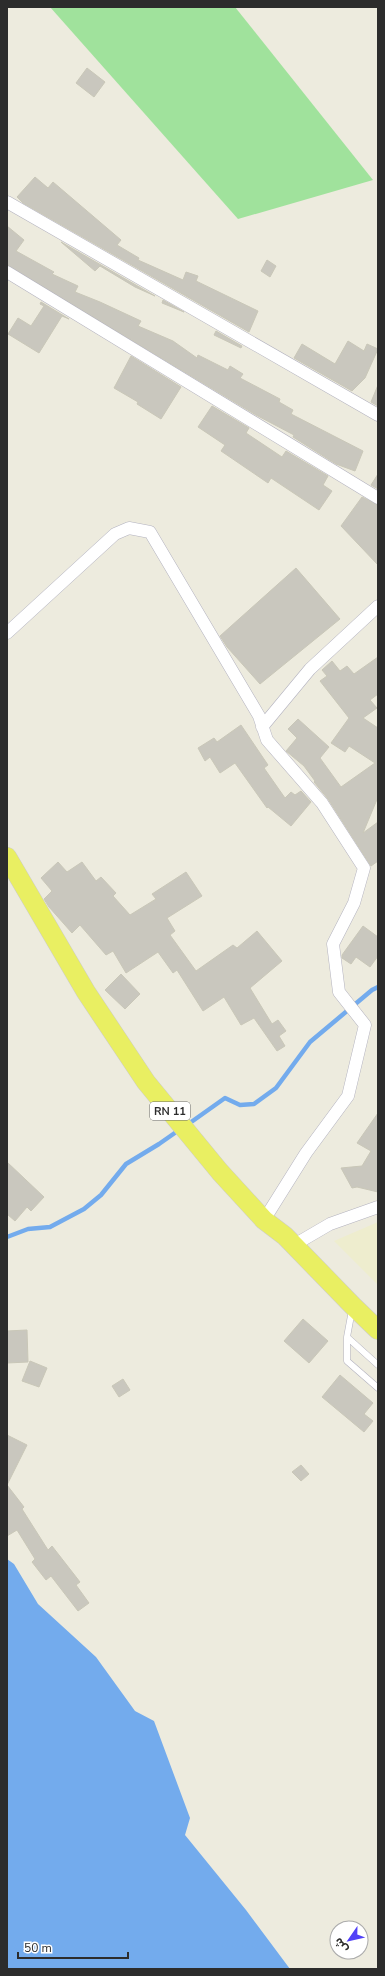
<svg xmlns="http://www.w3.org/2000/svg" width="385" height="1976" font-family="'Nunito Sans','Noto Sans Arabic',sans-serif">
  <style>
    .education { fill: #eeedce }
    .green { fill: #a0e29c }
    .water { fill: #73abed }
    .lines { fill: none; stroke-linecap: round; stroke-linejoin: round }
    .stream { stroke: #73abed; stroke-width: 4.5 }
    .building { fill: #c9c7be; stroke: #c9c7b8 }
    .lane-casing { stroke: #b3b2bf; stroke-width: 7 }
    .street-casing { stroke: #b3b2bf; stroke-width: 13 }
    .primary-casing { stroke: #ccc; stroke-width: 20 }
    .lane { stroke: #fff; stroke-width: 6 }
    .street { stroke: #fff; stroke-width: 12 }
    .primary { stroke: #e9ef62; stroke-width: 19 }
    .labels { text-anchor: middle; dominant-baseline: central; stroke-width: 4; stroke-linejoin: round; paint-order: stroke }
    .shield { fill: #fff; stroke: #6b6b6b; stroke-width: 1 }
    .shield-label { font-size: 11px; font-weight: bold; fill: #2c2c2c }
  </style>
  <rect width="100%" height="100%" fill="#edebde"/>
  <path class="education" d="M378,1222V1285L334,1241Z"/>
  <path class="green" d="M50,7H235L373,180L238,219Z"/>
  <path class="water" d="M7,1559L14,1564L38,1604L96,1657L135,1711L154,1721L190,1818L185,1835L246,1910L290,1969H7Z"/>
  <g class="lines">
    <path class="stream" d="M187,1125L225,1098L240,1105L254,1104L276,1088L310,1042L372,990L378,987
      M7,1237L28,1229L50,1227L84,1209L101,1195L126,1164L159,1144L179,1130"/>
  </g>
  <path class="building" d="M87,68L105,82L94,97L76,83Z
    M35,177L48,188L53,182L121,240L117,245L139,258L138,260L183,280L186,272L198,276L196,281L258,311L249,332L23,203L17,197Z
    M7,226L24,240L16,251L54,272L52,274L78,286L75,292L100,302L141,321L138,326L173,341L197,358L198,355L228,370L230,366L243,374L240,378L280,399L279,402L293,410L291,414L363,451L355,471L336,464L293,437L294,435L256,415L7,265Z
    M61,242L155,296L135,287L100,266L95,271Z
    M267,260L276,266L270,277L261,271Z
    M163,300L184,312L162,303Z
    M41,302L69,319L62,316L39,353L8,334L18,318L31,326L44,306L40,304Z
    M216,331L242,346L241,348L214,335Z
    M348,341L364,351L367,344L378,349L365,378L352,391L294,358L302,344L335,364Z
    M131,356L181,387L161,419L137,404L138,402L114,388Z
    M378,385V406L371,402Z
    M212,406L249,428L246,433L282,457L286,451L328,476L323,485L332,491L319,510L271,478L268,483L221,451L225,445L198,427Z
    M378,474V489L371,485Z
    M362,497L378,505V565L341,526Z
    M296,568L340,619L260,684L227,647L220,636Z
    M378,657V694L370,700L377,708L363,718L378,728V797L363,833L378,822V861L371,866L328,799L314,782L315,781L304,766L286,751L297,738L288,729L298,719L329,747L320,758L341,787L375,763L349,746L345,752L331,743L349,718L320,681L327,676L322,670L332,661L340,671L347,666L354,674Z
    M241,725L268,765L264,768L285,798L291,792L295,795L301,791L311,802L291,826L268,807L267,808L235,763L220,773L210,757L205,761L198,748L214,738L217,742Z
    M58,862L67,872L82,862L96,881L101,877L116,893L113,896L130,915L156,899L152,894L186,872L202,896L167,918L175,931L170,935L196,971L233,945L237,948L257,931L282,961L250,988L272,1024L278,1020L286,1031L279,1036L285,1046L277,1051L254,1018L241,1025L224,997L203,1011L177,970L173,973L158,952L126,973L113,951L106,955L80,925L72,933L49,907L44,899L52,891L41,878Z
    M363,926L378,937V956L370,967L356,957L351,964L342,958V955Z
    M121,974L140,994L125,1009L105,990Z
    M378,1113V1192L357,1187L352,1188L341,1168L362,1166L371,1151L357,1143Z
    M7,1162L44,1197L31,1211L27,1207L15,1221L7,1214Z
    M303,1319L328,1341L309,1363L284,1341Z
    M27,1330L28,1362L7,1363V1331Z
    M30,1361L47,1368L39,1387L22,1381Z
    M340,1375L373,1403L364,1414L373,1421L364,1432L322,1397Z
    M123,1379L130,1390L119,1397L112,1386Z
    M7,1435L27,1445L7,1485L24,1507L22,1509L48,1550L52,1546L80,1582L76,1585L89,1603L78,1611L51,1576L46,1580L32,1562L35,1559L17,1530L7,1536Z
    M301,1465L309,1474L301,1481L292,1472Z"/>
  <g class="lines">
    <g class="lane-casing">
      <path id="lane" d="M352,1310L347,1337L378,1365
        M347,1337V1361L378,1388"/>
    </g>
    <g class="street-casing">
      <path id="street" d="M7,202L378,415
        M7,272L378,498
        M7,633L115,534L129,528L150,532L259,716L267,740L322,803L364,868L354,903L333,944L339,992L365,1025L348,1096L306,1153L264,1220
        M262,727L310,669L378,606
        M294,1245L330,1224L378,1207"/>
    </g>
    <g class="primary-casing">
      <path id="primary" d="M7,857L86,992L146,1082L220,1172L264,1220L285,1236L353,1306L378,1330"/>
    </g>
    <use href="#lane" class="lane"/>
    <use href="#street" class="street"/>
    <use href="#primary" class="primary"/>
  </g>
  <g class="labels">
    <rect class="shield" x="150" y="1102" width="40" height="18" rx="3"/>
    <g class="shield-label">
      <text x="170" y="1111">RN 11</text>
    </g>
  </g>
  <rect width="385" height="1976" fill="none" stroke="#2c2c2c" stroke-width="16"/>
  <g transform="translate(349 1940) rotate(236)"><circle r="19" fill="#ffffff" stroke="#ababab"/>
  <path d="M0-3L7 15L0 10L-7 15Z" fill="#5141f7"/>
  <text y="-6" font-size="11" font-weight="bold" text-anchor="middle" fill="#2c2c2c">ش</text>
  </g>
  <path d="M18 1952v6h110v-6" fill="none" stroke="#2c2c2c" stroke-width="2"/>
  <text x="24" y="1952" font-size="12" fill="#2c2c2c" stroke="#ffffff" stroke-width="3" paint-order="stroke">50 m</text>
</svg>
